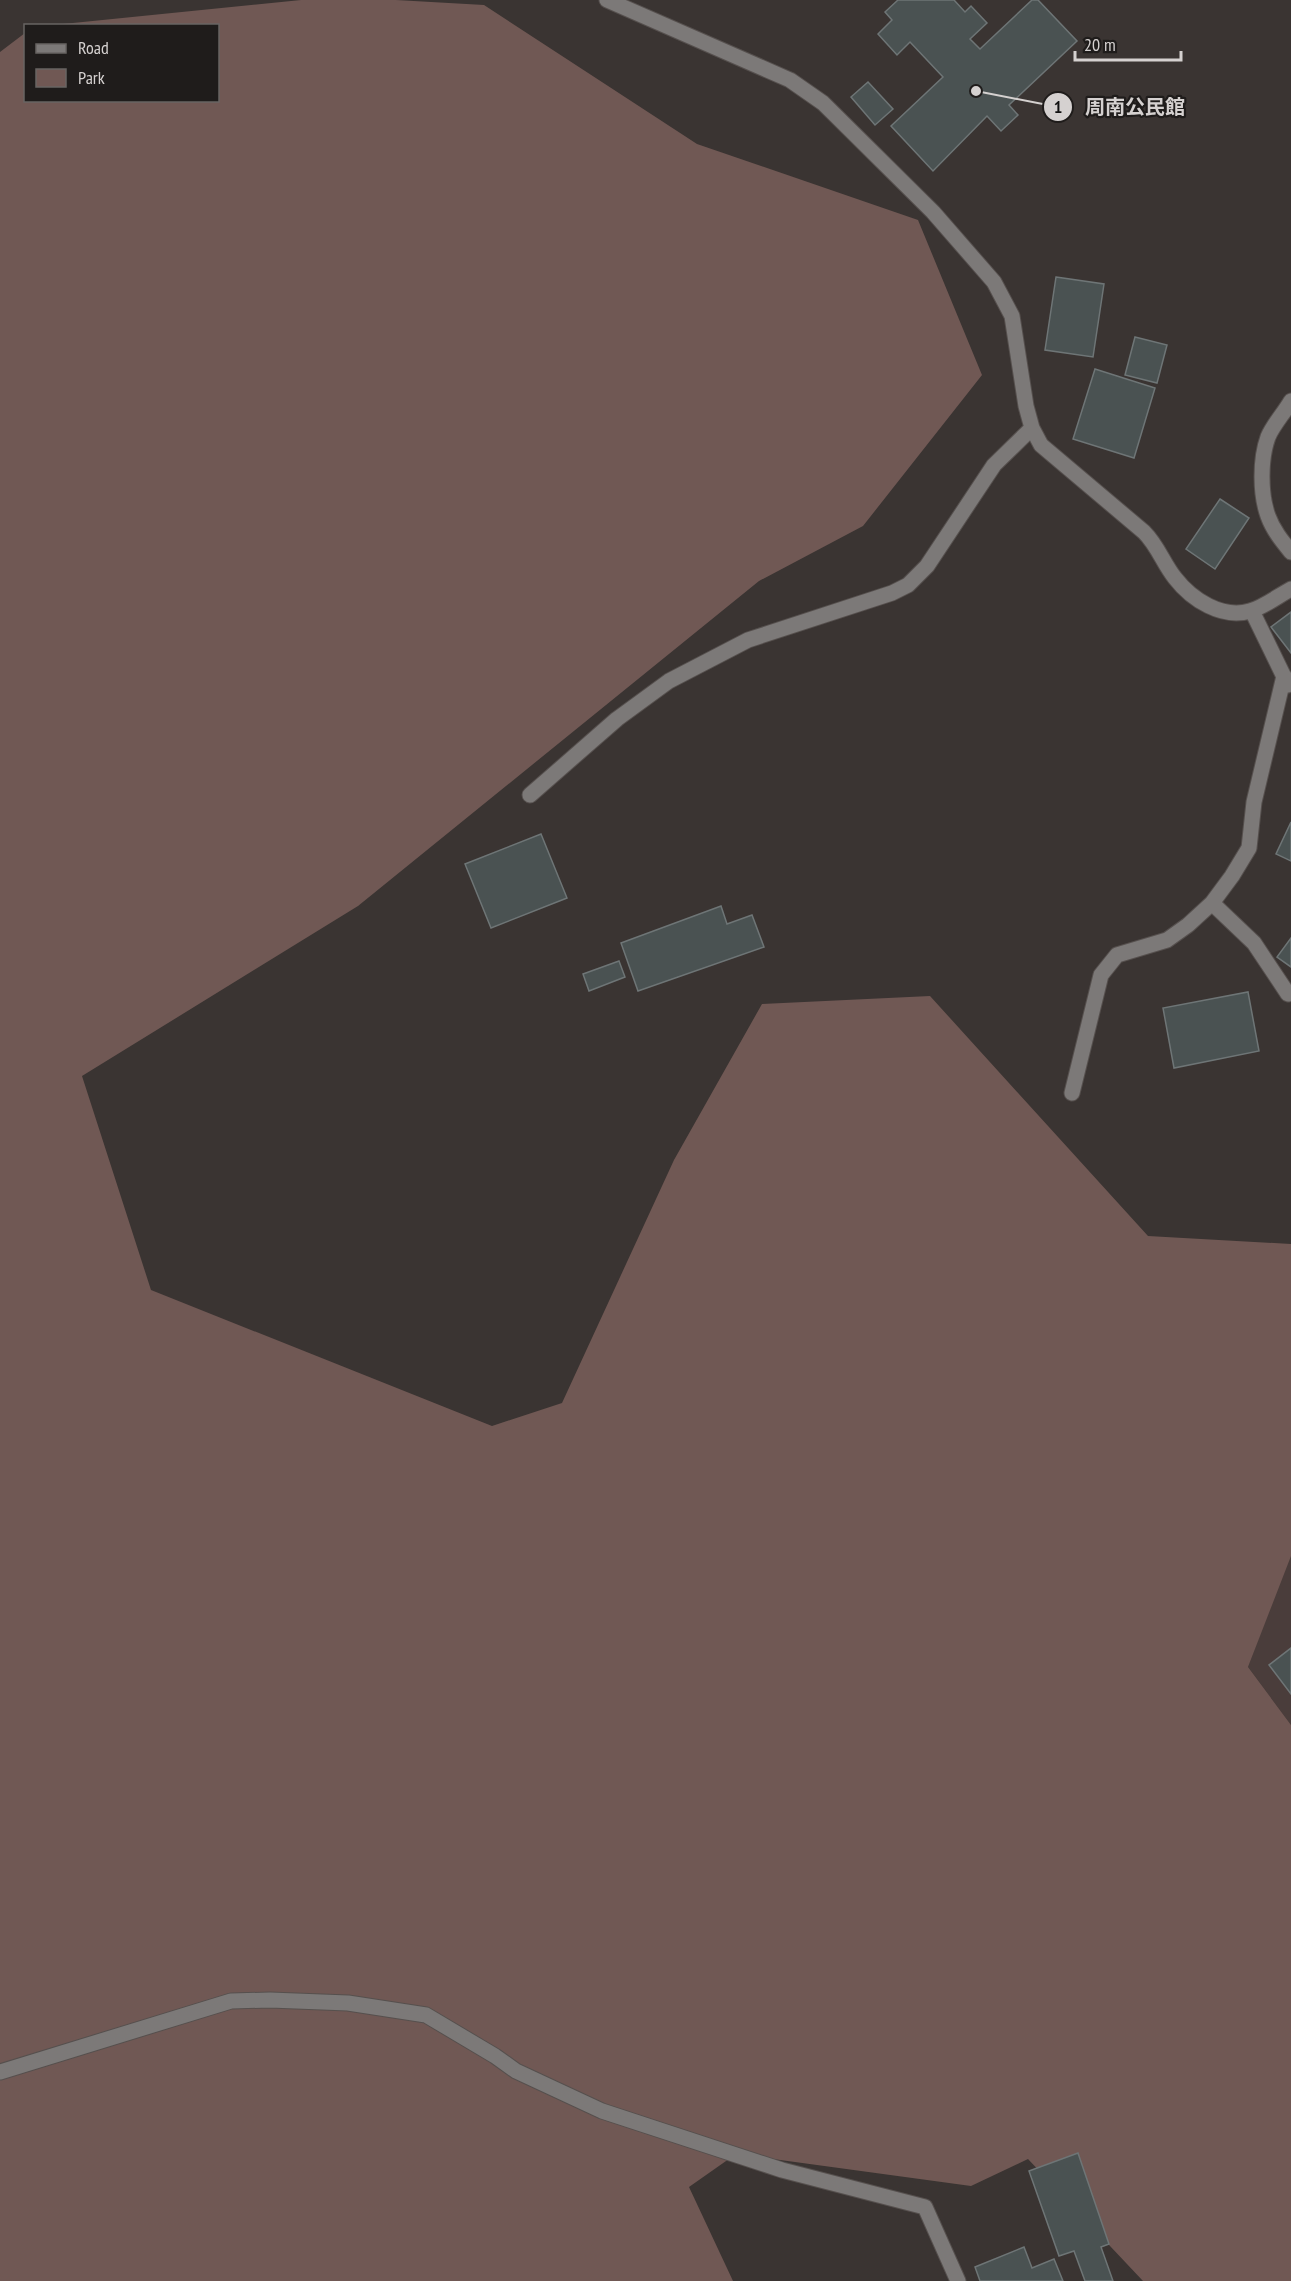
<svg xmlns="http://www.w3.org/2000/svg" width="1291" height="2281" font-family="'PT Sans Narrow','Noto Sans JP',sans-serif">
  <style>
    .built { fill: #4a3d3b }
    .green { fill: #705854 }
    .building { fill: #4a5252; stroke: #6e7576; stroke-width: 1.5 }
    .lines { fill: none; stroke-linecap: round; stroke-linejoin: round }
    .minor-casing { stroke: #56504e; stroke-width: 17 }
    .minor { stroke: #7c7978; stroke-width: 15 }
    .leader { fill: none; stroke: #d5d1d0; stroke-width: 2 }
    .callout-dot { fill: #d5d1d0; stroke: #1f1c1b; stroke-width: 2 }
    .mark-label { font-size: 18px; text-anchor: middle; font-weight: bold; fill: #111 }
    .callout-label { font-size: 20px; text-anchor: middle; font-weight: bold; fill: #d5d1d0; stroke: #1f1c1b; stroke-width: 4.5; stroke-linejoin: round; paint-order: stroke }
  </style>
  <rect width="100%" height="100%" fill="#3a3432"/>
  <path class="built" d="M1289,1556H1291V1725L1248,1667Z"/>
  <path class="green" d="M301,0H396L484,5L697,144L918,220L982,375L863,526L759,581L358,906L82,1076L151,1290L492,1426L562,1403L674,1160L762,1004L930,996L1148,1236L1291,1244V1556L1248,1667L1291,1725V2281H1143L1028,2159L971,2186L736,2154L689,2187L733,2281H0V52L25,33L26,100H218V26L53,25Z"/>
  <path class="building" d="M898,0H954L965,12L971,6L987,23L970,39L980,49L1032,0H1038L1077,41L1009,105L1018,115L1001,131L987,116L933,171L891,126L943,77L910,42L897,55L878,34L892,20L885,12Z
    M868,82L893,109L875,125L851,97Z
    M1056,277L1104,284L1093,357L1045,350Z
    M1135,337L1167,345L1157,383L1125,375Z
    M1095,369L1155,388L1134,458L1073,439Z
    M1220,499L1249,518L1215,569L1186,549Z
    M1291,612V653L1271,627Z
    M1291,822V861L1276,854Z
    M541,834L567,898L491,928L465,864Z
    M721,906L727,924L752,915L764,947L638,991L621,943Z
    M1291,938V967L1277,957Z
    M619,961L625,977L589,991L583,974Z
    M1248,992L1259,1051L1174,1068L1163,1008Z
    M1291,1648V1694L1269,1665Z
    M1078,2153L1109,2244L1101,2247L1113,2281H1085L1074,2251L1059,2256L1029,2171Z
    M1024,2247L1032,2268L1054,2259L1063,2281H980L975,2267Z"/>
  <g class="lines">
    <g class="minor-casing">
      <path id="minor" d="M607,0L790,80L823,103L933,212L994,282L1012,316L1026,406L1032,428L1041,445L1144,532C1158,546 1163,563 1175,578C1192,600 1222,619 1250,611C1264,607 1278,596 1291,589
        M1291,401C1284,413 1273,425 1268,437C1260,459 1260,494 1268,516C1273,530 1282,541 1291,552
        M1252,611L1288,685
        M530,795L617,719L669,681L748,640L892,593L908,585L927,566L994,465L1032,428
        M1212,903L1254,943L1288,994
        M1072,1093L1101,975L1117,955L1167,940L1188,925L1212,903L1232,876L1249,848L1254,802L1284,676
        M0,2072L231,2001L270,2000L348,2003L426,2015L495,2056L516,2071L602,2111L782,2170L925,2207L958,2281"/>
    </g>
    <use href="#minor" class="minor"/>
  </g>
  <path class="leader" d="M976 91L1058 107"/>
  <g class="callout-dot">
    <circle cx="976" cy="91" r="6"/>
    <circle cx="1058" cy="107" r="15"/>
  </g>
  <g class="mark-label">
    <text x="1058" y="113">1</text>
  </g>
  <g class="callout-label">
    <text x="1135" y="114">周南公民館</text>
  </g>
  <rect x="24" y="24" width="195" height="78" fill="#1f1c1b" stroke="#686463" stroke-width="1.5"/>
  <rect x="36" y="44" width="30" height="9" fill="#7c7978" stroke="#686463" stroke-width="1.5"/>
  <text x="78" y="54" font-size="18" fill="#d5d1d0">Road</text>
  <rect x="36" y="69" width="30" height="18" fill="#705854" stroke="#686463" stroke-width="1.5"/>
  <text x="78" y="84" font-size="18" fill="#d5d1d0">Park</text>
  <path d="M1075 51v9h106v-9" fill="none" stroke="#d5d1d0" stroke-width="3"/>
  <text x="1084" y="51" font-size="18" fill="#d5d1d0" stroke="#1f1c1b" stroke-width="4.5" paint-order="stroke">20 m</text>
</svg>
